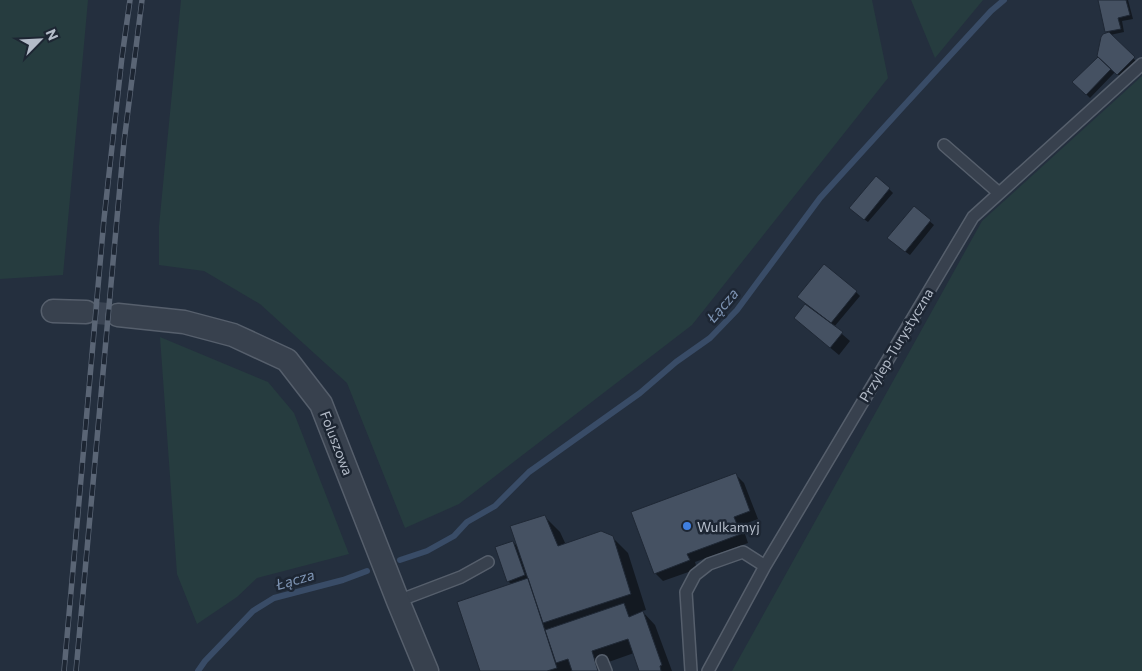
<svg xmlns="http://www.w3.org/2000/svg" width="1142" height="671" font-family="Commissioner,sans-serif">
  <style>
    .green { fill: #263c3f }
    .shadow { fill: #0007 }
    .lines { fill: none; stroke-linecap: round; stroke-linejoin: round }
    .stream { stroke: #394c67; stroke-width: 6 }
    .building { fill: #455162; stroke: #1f2835 }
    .minor-tunnel { stroke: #3a4453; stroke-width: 22; stroke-dasharray: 22 11; stroke-linecap: butt }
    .service-casing { stroke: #565f6c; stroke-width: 14 }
    .minor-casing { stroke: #565f6c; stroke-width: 25 }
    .service { stroke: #38414e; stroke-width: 11 }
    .minor { stroke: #38414e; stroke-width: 22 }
    .rail-casing { stroke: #5a6575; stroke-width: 5.5 }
    .rail { stroke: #1d2633; stroke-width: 4; stroke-dasharray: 11; stroke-linecap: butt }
    .shop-dot { fill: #3f7fe0; stroke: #1d2633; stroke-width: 2 }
    .labels { text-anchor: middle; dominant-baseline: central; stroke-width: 5; stroke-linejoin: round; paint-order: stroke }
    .street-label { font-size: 14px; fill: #b4bcc9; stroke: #1d2633 }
    .poi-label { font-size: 14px; fill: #b4bcc9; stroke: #1d2633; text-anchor: start }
    .water-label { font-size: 15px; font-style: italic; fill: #7c92b1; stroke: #1d2633 }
  </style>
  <rect width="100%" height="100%" fill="#242f3e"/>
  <path class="green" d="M0,0H88L63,275L0,279Z
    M181,0H872L888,78L692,325L459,504L405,528L347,383L260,304L204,271L159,265V226Z
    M911,0H983L935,58Z
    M1142,76V671H732L982,221Z
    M160,337L268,382L294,413L349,554L257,578L237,597L197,624L177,574Z"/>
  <path class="shadow" d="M1099,0H1128L1133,19L1122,21L1124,32L1110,35L1137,62L1121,77L1115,72L1090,98L1074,82L1099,58L1109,34L1106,31Z
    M889,189L893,193L868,222L854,212Z
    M914,208L934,225L910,255L892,242Z
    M856,292L860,296L834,327L850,341L839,355L804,326L796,318L807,304Z
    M736,475L744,483L758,519L742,525L748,543L695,562L697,569L663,581L655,573Z
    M544,516L560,532L566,545L612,537L628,553L646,610L642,611L655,625L672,671H641L634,653L603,664L606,671H481L512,585L508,581L513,542L519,548Z"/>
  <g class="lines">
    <path class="stream" d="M400,560L427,551L454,536L467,522L495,506L529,472L640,393L676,362L710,338L737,310L820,198L900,110L991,11L1004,0
      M198,671L205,661L253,611L274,598L343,580L367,571"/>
  </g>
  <path class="building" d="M1098,0H1126L1130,15L1118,18L1121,29L1105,32Z
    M1109,32L1135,57L1117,75L1097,56L1101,37L1103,34Z
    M1098,57L1111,69L1086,95L1072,82Z
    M876,176L890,188L864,220L849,208Z
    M914,206L931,220L905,252L887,238Z
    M824,264L857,291L831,323L797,297Z
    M805,304L843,332L830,348L794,318Z
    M736,473L750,511L734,517L741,534L687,554L690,560L654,574L631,512Z
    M545,515L558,546L601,531L613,536L631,594L543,623L510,526Z
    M513,541L525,575L507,582L495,547Z
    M528,578L557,668L547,671H480L457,602Z
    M624,603L629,617L643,611L662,665L660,666L661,671H639L628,639L592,651L598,671H572L568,659L556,663L545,630Z"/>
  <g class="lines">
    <path class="minor-tunnel" d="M86,312L118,315"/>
    <g class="service-casing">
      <path id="service" d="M944,145L999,193
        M398,601L461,577L488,562
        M602,661L606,671
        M691,671L686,592L695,575L709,564L743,552L765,566
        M708,671L765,566L973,217L1142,64"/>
    </g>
    <g class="minor-casing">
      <path id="minor" d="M53,311L86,312
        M118,315L184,322L233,335L287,360L321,404L398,601L427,671"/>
    </g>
    <use href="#service" class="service"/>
    <use href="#minor" class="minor"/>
    <g class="rail-casing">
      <path id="rail" d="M64,671L104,219L122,57L130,0
        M76,671L116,229L124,142L142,0"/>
    </g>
    <use href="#rail" class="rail"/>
  </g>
  <circle class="shop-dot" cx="687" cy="526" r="5"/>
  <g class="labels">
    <g class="street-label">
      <text transform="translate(896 345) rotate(-59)">Przylep-Turystyczna</text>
      <text transform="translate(337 443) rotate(69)">Foluszowa</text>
    </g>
    <g class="poi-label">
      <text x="697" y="526">Wulkamyj</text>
    </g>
    <g class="water-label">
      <text transform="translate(722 305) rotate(-49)">Łącza</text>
      <text transform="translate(295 579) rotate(-16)">Łącza</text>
    </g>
  </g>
  <g transform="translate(40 40) rotate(66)" stroke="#1d2633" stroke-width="4" paint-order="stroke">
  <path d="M0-4L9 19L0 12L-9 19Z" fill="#b4bcc9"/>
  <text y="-8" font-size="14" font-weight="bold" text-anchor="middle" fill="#b4bcc9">N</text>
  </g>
</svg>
